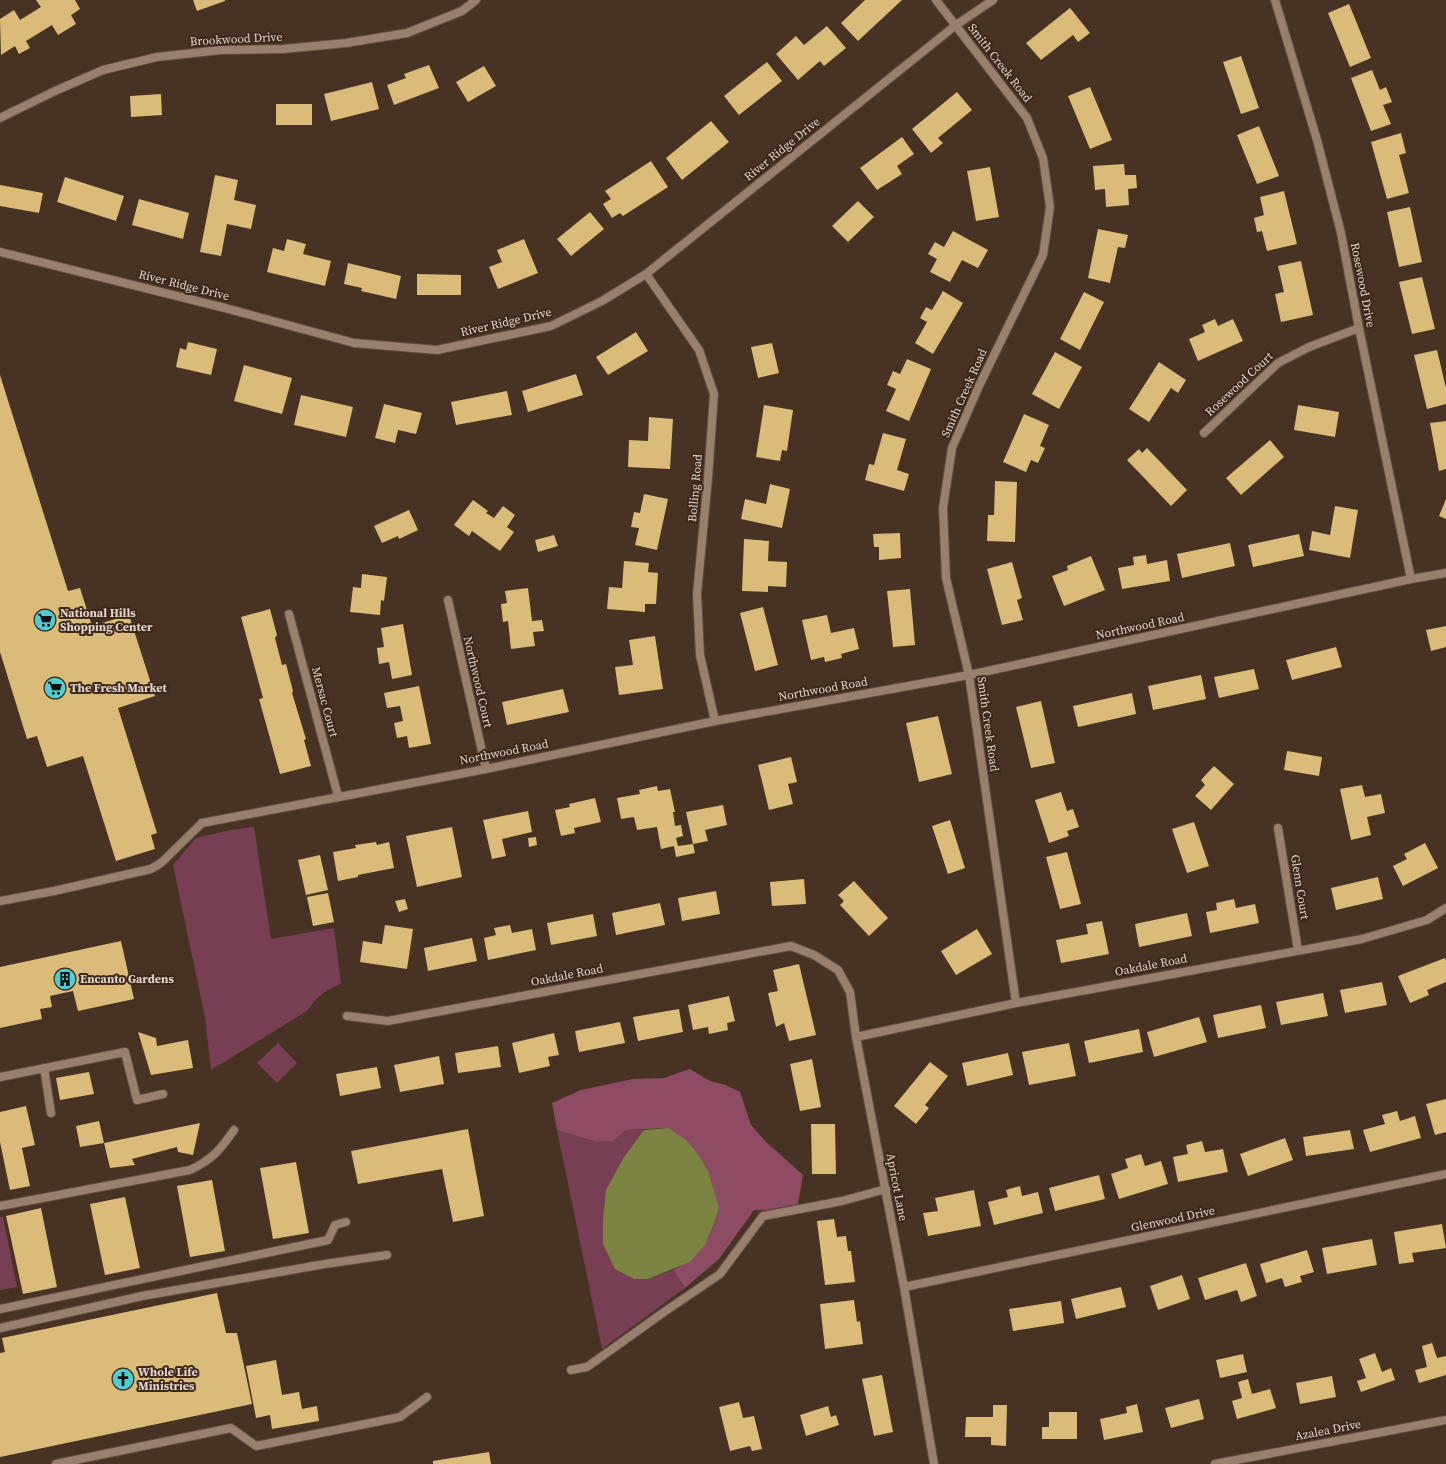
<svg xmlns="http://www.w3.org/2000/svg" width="1446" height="1464" font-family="'Source Serif 4',serif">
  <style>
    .green { fill: #783f54 }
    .forest { fill: #8d4c64 }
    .water { fill: #7d8340 }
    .building { fill: #dbbb79 }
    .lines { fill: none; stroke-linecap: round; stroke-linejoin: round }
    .service-casing { stroke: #5f4e40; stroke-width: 10 }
    .minor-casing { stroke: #5f4e40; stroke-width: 10 }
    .service { stroke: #987f6e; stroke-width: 8 }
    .minor { stroke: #987f6e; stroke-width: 8 }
    .labels { text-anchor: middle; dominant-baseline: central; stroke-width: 4; stroke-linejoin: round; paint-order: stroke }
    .street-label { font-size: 12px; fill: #e1d3ca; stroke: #3d281a }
    .poi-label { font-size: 12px; font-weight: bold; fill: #e1d3ca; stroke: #3d281a; text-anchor: start }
  </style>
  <rect width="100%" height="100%" fill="#473223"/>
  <path class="green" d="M254,827L271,939L334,928L341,984C323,991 318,996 307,1011L211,1070L205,1017L173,865L196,838L231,830Z
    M278,1043L297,1063L277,1083L257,1063Z
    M557,1130L596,1142L613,1141L626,1130H644L624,1157L634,1279H648L673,1270L685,1288L602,1349Z
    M0,1217H3L17,1287L0,1290Z"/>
  <path class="forest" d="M690,1069L710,1081L726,1085L740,1092L751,1125L765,1141L803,1175L798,1204L766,1210H754L719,1259L685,1288L673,1270C703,1255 710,1239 719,1208L668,1128L626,1130L613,1141L596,1142L557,1130L552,1103L581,1090L633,1079L664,1078Z"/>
  <path class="water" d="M668,1128L686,1140L697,1153L708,1171L719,1208L714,1224L705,1245L690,1262L648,1279H634L615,1269L603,1244V1220L606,1190L624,1157L644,1130Z"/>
  <path class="building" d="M36,0H75L80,9L71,15L76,24L58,35L52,25L26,41L30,48L19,54L15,46L1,55L0,19L14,10L20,20L41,7Z
    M193,0H225V1L197,11Z
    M865,0H902L858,41L841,23Z
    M1349,4L1371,58L1350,67L1328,13Z
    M1070,8L1090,33L1078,42L1073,35L1041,60L1026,43Z
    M827,26L846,48L824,66L820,61L798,80L776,54L796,36L804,45Z
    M1241,56L1259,108L1241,114L1223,62Z
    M767,62L782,81L739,115L724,96Z
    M429,65L439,88L394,105L387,85L406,78L404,74Z
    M484,66L496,86L468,102L456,82Z
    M1372,70L1380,90L1386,87L1392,102L1383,105L1391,124L1371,131L1351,78Z
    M372,82L379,109L331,121L324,94Z
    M1090,87L1112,140L1090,149L1068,96Z
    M957,92L972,110L938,138L943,143L931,153L912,129Z
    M161,94L162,115L131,117L130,96Z
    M276,104H312V125H276Z
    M711,121L729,142L682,180L666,158Z
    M1259,126L1279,176L1257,184L1237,135Z
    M1401,133L1406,153L1399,155L1409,193L1387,199L1371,142Z
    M902,137L914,154L897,166L902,174L877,190L860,168Z
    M651,161L668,187L623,216L620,213L612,218L603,204L611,199L605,191Z
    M1124,164L1125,175H1136L1137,188L1128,189L1129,205L1106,207L1105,189L1095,190L1093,166Z
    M990,167L999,217L976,221L967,171Z
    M215,175L238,180L234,200L256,205L251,229L227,224L221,256L200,252Z
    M65,177L124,196L116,221L57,202Z
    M0,185L43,193L39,213L0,206Z
    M1284,191L1297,244L1267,251L1262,231L1257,232L1254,218L1264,215L1260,197Z
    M139,199L189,213L183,239L132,225Z
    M858,201L874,217L848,242L832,226Z
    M1410,207L1422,262L1399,267L1387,212Z
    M590,212L604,229L571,256L557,239Z
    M1098,229L1128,235L1125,248L1118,247L1110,283L1088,278Z
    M953,231L988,250L978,268L962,260L950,282L930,272L937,259L928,254L935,242L944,247Z
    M287,239L306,244L303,254L331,261L325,286L267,272L273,248L284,251Z
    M524,239L538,273L498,289L489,267L502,262L497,250Z
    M1301,261L1313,315L1281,322L1275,294L1284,292L1278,266Z
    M348,263L401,276L396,299L361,291L362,288L344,284Z
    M417,274L461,275V295H417Z
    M1422,277L1435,329L1412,334L1399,282Z
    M943,291L963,303L933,354L915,343L927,322L920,318L926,307L932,310Z
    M1084,292L1104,302L1080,350L1060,339Z
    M1215,319L1218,326L1233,319L1243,341L1198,361L1189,339L1205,332L1202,325Z
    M636,332L648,351L608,375L596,357Z
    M188,342L217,349L211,375L176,367L180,348L186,350Z
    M772,343L779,373L758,378L751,347Z
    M1437,350L1446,388V404L1427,409L1414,355Z
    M1055,352L1082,367L1059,409L1032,394Z
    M907,359L931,369L909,421L886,411L896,389L887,385L893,371L900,374Z
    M1159,362L1186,380L1178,393L1171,388L1149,422L1129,409Z
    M244,365L292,378L282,414L234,401Z
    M576,374L583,395L528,412L522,391Z
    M0,375L68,591L80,588L92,626L129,615L155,696L118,708L157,833L151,835L155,849L116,861L83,756L47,767L37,736L27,739L0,652Z
    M507,391L512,415L456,425L451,402Z
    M301,395L353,407L346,437L294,425Z
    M384,404L422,413L416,434L398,430L395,443L375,438Z
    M764,405L793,410L787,451L782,450L780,461L756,457Z
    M1298,405L1339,412L1335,437L1294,430Z
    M1024,414L1049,425L1040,446L1045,448L1038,463L1031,460L1026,472L1003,462Z
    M649,417L673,419L670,469L628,467L629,440L648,441Z
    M1446,421V469L1439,471L1430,423Z
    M883,433L906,439L897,470L909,474L904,491L865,480L869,464L874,465Z
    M1270,440L1284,457L1241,495L1226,478Z
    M1147,448L1187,490L1171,506L1127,460L1139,449L1142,453Z
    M995,481L1017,482L1015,542L987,541L988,515H994Z
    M770,484L790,489L782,528L741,519L745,499L766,504Z
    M644,494L668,499L657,550L635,545L639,528L631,527L634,512L640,513Z
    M1446,499V519L1439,516Z
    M473,500L488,511L486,513L494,518L503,506L515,515L507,527L514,532L500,551L472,531L469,536L454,525Z
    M1335,506L1358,510L1350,558L1309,550L1312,531L1330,535Z
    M409,510L418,530L399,539L398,536L382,543L374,526Z
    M900,533L901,558L879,560V547H874L873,534Z
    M1299,534L1304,556L1253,567L1248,545Z
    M554,535L558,546L538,552L535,540Z
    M744,539L769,541L768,561L787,562L786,587L768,586V592L742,591Z
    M1230,543L1235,566L1182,578L1177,554Z
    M1146,555L1147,564L1167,560L1170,581L1122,589L1118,568L1134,565L1133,557Z
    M1091,556L1105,590L1064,606L1052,576L1068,570L1067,566Z
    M624,561L649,563L648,572L658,573L656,604H645V612L607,609L609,587L622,588Z
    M1012,562L1022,598L1017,600L1023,620L1002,625L987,569Z
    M362,574L387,577L384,601L381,600L380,615L350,612L353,587L361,588Z
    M528,588L532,621L542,620L544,631L533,632L535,646L511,649L508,621L503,622L501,604L507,603L505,591Z
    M910,589L915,645L893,647L887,591Z
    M763,607L778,665L755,671L740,613Z
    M270,609L277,635L275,638L282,665L286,664L293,691L292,693L306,739L304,740L311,766L280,774L259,699L263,698L241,617Z
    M827,615L831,633L854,628L859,649L841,654L842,658L825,662L824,657L811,660L802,620Z
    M403,624L412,675L392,679L389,662L379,664L377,648L384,647L381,628Z
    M1446,626V647L1431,651L1426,630Z
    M655,636L663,689L619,695L615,667L633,665L629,640Z
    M1336,647L1342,667L1292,680L1286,660Z
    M1254,669L1259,689L1219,698L1214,677Z
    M1201,675L1206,699L1153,710L1148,686Z
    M419,686L431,744L409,748L407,736L397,738L394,723L403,721L400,706L387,708L384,693Z
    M563,689L569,712L507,725L502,702Z
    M1132,693L1136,714L1078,727L1073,706Z
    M1041,701L1055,763L1031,768L1016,707Z
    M938,716L952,774L919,782L906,723Z
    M1287,751L1322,757L1319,776L1284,770Z
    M791,757L797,782L788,784L793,804L769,810L758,765Z
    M1214,766L1234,784L1211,810L1195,796L1205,785L1201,780Z
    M1362,785L1365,797L1381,794L1385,813L1367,817L1371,835L1351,840L1340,789Z
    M657,786L658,791L670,789L675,812H673L675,826L681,825L683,836L676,838L678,846L693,844L695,853L676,857L674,846L661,849L657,827L637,830L634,817L621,819L617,798L640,794L639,790Z
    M1061,792L1067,811L1073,809L1079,827L1067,831L1069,836L1049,843L1035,800Z
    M595,798L601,822L574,828L575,833L561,836L555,810L570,807L569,804Z
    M723,805L727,825L705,830L708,841L693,844L686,812Z
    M528,811L532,832L502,839L506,856L492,859L483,820Z
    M950,820L965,868L948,874L932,826Z
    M1194,822L1209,866L1187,873L1172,829Z
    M452,827L462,877L417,887L406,836Z
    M536,837L537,845L529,847L528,838Z
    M376,842L377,845L389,842L394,868L358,875V877L338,881L333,852L356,848L355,845Z
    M1425,843L1438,868L1403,886L1393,866L1407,859L1404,854Z
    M1067,852L1081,904L1060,909L1046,857Z
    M320,855L328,890L306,895L298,860Z
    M1378,877L1383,899L1336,910L1331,888Z
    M804,879L806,904L772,906L770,882Z
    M854,881L888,918L869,936L840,905L844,901L838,895Z
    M716,891L720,914L682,921L678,898Z
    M328,893L334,922L313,926L307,897Z
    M405,899L408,909L399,912L395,901Z
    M1234,899L1236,908L1255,904L1259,923L1210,933L1206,912L1217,910L1216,903Z
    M660,903L665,925L616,935L612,913Z
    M1187,913L1192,936L1139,947L1135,924Z
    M593,914L597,936L551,945L547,923Z
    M1102,921L1109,954L1061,963L1056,940L1088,934L1086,924Z
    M385,925L413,929L407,969L360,962L363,941L382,944Z
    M510,925L512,933L532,929L536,950L488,960L484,938L496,935L494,928Z
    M977,929L992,954L956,975L941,951Z
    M472,938L477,961L428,971L424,948Z
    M121,941L134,999L78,1011L73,991L50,996L52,1007L40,1009L42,1019L0,1028V967Z
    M1445,958L1446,961V982L1427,990L1429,995L1410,1003L1398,976Z
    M799,964L816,1035L789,1041L784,1023L776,1027L768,993L778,991L773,970Z
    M1382,982L1387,1005L1345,1013L1340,990Z
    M1323,993L1328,1016L1281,1025L1276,1002Z
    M729,996L735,1021L727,1023L728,1030L709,1034L708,1027L693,1030L688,1005Z
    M1261,1005L1266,1028L1218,1038L1213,1015Z
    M679,1009L683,1032L638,1041L633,1017Z
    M1199,1017L1207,1042L1154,1057L1147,1032Z
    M620,1022L625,1043L579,1052L575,1031Z
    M1139,1029L1143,1052L1089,1063L1084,1041Z
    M138,1032L156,1038L157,1046L188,1040L193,1068L151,1075Z
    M554,1033L559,1055L548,1057L550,1066L519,1073L512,1043Z
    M1069,1043L1076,1076L1029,1085L1022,1052Z
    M498,1046L501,1067L458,1073L455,1053Z
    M1008,1053L1013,1075L967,1086L962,1063Z
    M439,1056L444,1084L400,1092L394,1065Z
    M812,1059L821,1107L800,1111L790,1064Z
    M930,1062L948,1076L925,1105L929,1108L916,1124L894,1106Z
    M377,1067L381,1088L340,1096L336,1074Z
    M89,1072L94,1094L60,1100L56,1078Z
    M1446,1099V1132L1435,1135L1426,1104Z
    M26,1106L35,1145L22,1148L30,1186L10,1190L0,1142V1112Z
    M1397,1111L1400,1121L1415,1116L1421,1138L1370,1152L1363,1130L1385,1124L1382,1115Z
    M99,1121L104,1143L80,1147L76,1126Z
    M200,1123L193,1155L178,1152L177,1147L132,1159L135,1165L110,1168L104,1143Z
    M811,1124H835L836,1174H812Z
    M468,1129L484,1216L453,1222L442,1169L358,1184L351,1151Z
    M1350,1130L1354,1149L1306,1156L1303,1137Z
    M1285,1138L1293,1160L1248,1176L1240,1154Z
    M1202,1141L1205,1152L1223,1149L1228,1172L1178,1182L1173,1157L1188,1154L1186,1145Z
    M1141,1154L1145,1166L1161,1161L1168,1184L1119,1199L1111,1174L1128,1168L1125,1159Z
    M296,1162L309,1233L273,1239L260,1168Z
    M1099,1175L1105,1199L1055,1211L1049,1188Z
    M212,1180L225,1251L190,1257L177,1186Z
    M1020,1186L1022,1196L1038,1192L1043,1213L994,1225L988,1202L1008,1197L1006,1190Z
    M974,1190L981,1226L928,1236L923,1213L938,1211L935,1198Z
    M125,1197L140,1268L105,1275L90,1204Z
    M41,1208L57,1287L23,1294L6,1216Z
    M834,1219L837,1237L846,1236L848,1251H851L855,1282L825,1285L817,1221Z
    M1442,1224L1446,1248L1412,1253L1414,1262L1399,1264L1394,1232Z
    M1372,1239L1377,1265L1327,1274L1322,1248Z
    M1307,1250L1314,1272L1300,1276L1302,1282L1285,1287L1282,1278L1266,1283L1260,1264Z
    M1246,1263L1257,1296L1241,1302L1237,1290L1205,1300L1198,1278Z
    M1182,1275L1190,1299L1158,1310L1150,1286Z
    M1121,1287L1126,1307L1076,1319L1071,1299Z
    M217,1293L226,1333H237L252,1404L0,1457V1353L5,1352L2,1338Z
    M854,1300L857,1322L860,1321L863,1344L825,1349L820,1304Z
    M1061,1301L1064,1323L1013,1331L1009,1309Z
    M1432,1343L1437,1358L1446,1356V1375L1419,1383L1415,1370L1427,1367L1422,1346Z
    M1375,1353L1382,1372L1391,1368L1395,1380L1361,1392L1357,1381L1366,1378L1359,1359Z
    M1243,1354L1247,1372L1220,1378L1216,1360Z
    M276,1360L282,1395L299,1392L302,1409L317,1406L319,1421L272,1429L270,1415L256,1418L246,1366Z
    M882,1375L893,1432L874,1436L862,1379Z
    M1332,1376L1336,1397L1300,1404L1296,1383Z
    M1248,1379L1252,1394L1270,1389L1276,1408L1237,1419L1232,1401L1242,1398L1238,1382Z
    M1199,1399L1204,1419L1171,1428L1165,1408Z
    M739,1402L743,1418L754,1416L762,1449L752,1451L750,1446L730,1451L719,1407Z
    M1137,1404L1143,1432L1104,1440L1100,1419L1127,1413L1126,1407Z
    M993,1405H1007L1006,1446L991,1445V1437H965L966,1417H993Z
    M828,1406L831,1417L836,1415L839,1425L806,1436L800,1415Z
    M1049,1412H1077V1439H1042V1427H1049Z
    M489,1452L491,1464H433V1461Z"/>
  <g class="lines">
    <g class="service-casing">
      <path id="service" d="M0,901L54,891L151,869L161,863L202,823
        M44,1068L51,1113
        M0,1077L125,1052L137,1100L163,1094
        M0,1206L190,1170C213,1159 220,1150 234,1130
        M0,1309L328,1240L335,1225L346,1222
        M0,1328L142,1296L325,1264L387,1255
        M571,1370L587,1367L664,1312L720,1274L763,1216L842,1201L886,1189
        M56,1464L231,1428L256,1446L400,1417L427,1397"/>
    </g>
    <g class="minor-casing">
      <path id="minor" d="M936,0L1027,118L1043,158L1050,207L1043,255L979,386L952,448L943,508L946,578L969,675L1016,1003
        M1275,0L1317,140L1341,233L1359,328L1411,579
        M0,118L55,91L103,70L157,57L221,50L283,49L346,43L407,33L462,11L476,0
        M0,252L225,308L354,343L437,350L551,326L602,301L646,274L956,25L993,0
        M646,274L699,350L714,394L708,478L697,594L700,655L715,721
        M1204,433L1278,363L1309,347L1359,328
        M448,600L486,769
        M289,614L338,796
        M202,823L486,769L715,721L969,675L1411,579L1446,573
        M1278,828L1298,950
        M347,1016L388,1021L791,946L814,955L838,970L850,992L856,1037L904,1287L934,1464
        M856,1037L1016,1003L1362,939L1427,920L1446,908
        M904,1287L1446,1174
        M1215,1464L1446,1420"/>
    </g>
    <use href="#service" class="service"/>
    <use href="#minor" class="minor"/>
  </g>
  <defs>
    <g id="supermarket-disc" transform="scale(1.15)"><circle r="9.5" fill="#51ccd2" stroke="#3d281a"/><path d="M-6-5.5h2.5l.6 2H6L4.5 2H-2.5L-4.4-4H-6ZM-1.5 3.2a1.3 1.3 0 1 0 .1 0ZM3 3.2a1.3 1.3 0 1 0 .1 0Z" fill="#111"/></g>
    <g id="building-disc" transform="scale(1.15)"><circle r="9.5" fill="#51ccd2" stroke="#3d281a"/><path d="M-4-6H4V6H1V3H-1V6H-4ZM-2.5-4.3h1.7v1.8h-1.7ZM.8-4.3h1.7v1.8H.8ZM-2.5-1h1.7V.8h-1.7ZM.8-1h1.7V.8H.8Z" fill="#111"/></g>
    <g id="church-disc" transform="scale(1.15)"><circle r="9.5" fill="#51ccd2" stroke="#3d281a"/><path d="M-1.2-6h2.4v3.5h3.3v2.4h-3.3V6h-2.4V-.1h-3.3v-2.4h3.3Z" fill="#111"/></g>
  </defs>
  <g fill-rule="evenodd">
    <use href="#supermarket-disc" x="45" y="620"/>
    <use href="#supermarket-disc" x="55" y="688"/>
    <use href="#building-disc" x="65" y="979"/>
    <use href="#church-disc" x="123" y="1379"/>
  </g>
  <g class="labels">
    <g class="street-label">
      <text transform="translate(236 39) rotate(-3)">Brookwood Drive</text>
      <text transform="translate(1000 63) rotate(52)">Smith Creek Road</text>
      <text transform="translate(782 149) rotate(-39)">River Ridge Drive</text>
      <text transform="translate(184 285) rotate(14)">River Ridge Drive</text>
      <text transform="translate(1363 285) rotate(79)">Rosewood Drive</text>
      <text transform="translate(506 322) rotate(-13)">River Ridge Drive</text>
      <text transform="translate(1239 384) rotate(-43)">Rosewood Court</text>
      <text transform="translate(964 393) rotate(-66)">Smith Creek Road</text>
      <text transform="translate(695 488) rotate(-85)">Bolling Road</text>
      <text transform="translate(1140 626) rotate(-12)">Northwood Road</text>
      <text transform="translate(478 682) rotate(77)">Northwood Court</text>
      <text transform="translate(823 689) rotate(-10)">Northwood Road</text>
      <text transform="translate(325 702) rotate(75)">Mersac Court</text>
      <text transform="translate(988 724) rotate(82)">Smith Creek Road</text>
      <text transform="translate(504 752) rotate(-11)">Northwood Road</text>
      <text transform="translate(1300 887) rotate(81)">Glenn Court</text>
      <text transform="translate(1151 965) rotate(-11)">Oakdale Road</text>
      <text transform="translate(567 975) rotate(-11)">Oakdale Road</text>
      <text transform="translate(897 1187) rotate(79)">Apricot Lane</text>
      <text transform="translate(1173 1219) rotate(-12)">Glenwood Drive</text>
      <text transform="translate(1328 1430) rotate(-11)">Azalea Drive</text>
    </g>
    <g class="poi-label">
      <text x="60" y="613">National Hills<tspan x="60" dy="14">Shopping Center</tspan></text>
      <text x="70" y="688">The Fresh Market</text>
      <text x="80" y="979">Encanto Gardens</text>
      <text x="138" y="1372">Whole Life<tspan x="138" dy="14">Ministries</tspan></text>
    </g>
  </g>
</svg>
